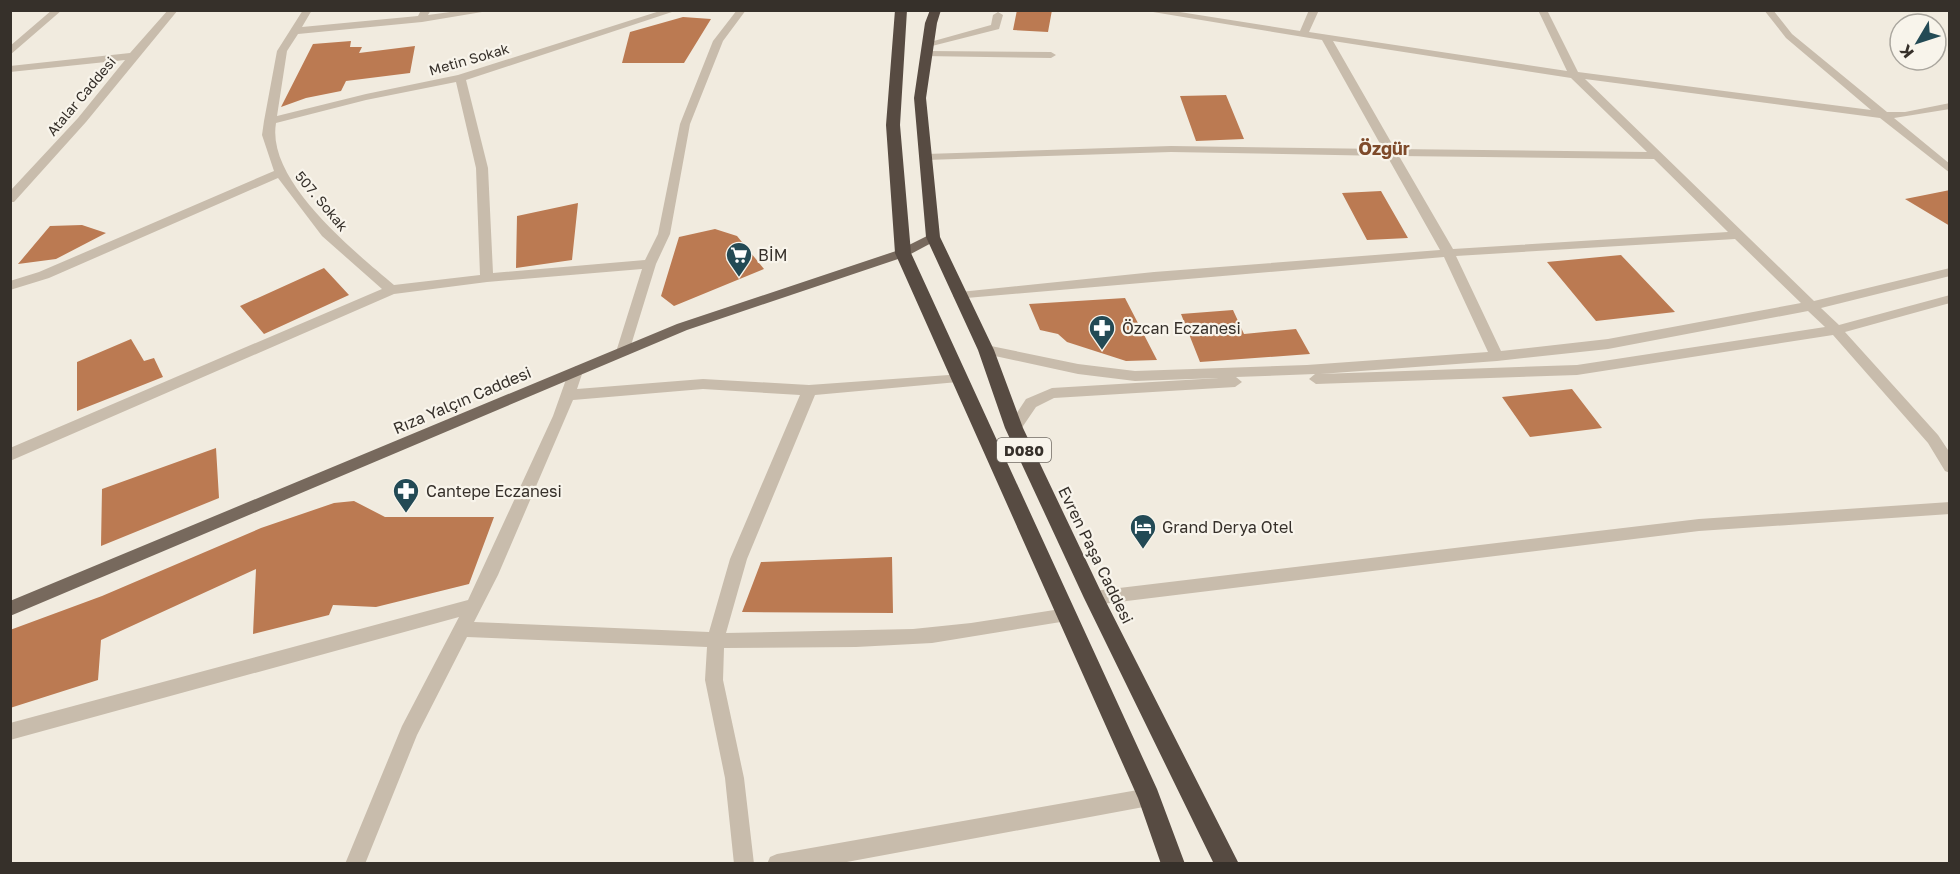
<svg xmlns="http://www.w3.org/2000/svg" width="1960" height="874" font-family="'Golos Text',sans-serif">
  <style>
    .building { fill: #bb7a52 }
    .lines { fill: none; stroke-linecap: round; stroke-linejoin: round }
    .minor { fill: #c8bcac; fill-rule: evenodd }
    .major { fill: #77695d; fill-rule: evenodd }
    .highway { fill: #574b42; fill-rule: evenodd }
    .labels { text-anchor: middle; dominant-baseline: central; stroke-width: 4.5; stroke-linejoin: round; paint-order: stroke }
    .far-street-label { font-size: 14px; fill: #36302a; stroke: #f8f4eb }
    .shield { fill: #f8f4eb; stroke: #706b64; stroke-width: 1.5 }
    .shield-label { font-size: 15px; font-weight: bold; fill: #36302a }
    .poi-label { font-size: 16px; fill: #36302a; stroke: #f8f4eb; text-anchor: start }
    .street-label { font-size: 16px; fill: #36302a; stroke: #f8f4eb }
    .far-district-label { font-size: 18px; font-weight: bold; fill: #7e4a2a; stroke: #f8f4eb }
  </style>
  <rect width="100%" height="100%" fill="#f1ebdf"/>
  <path class="building" d="M1017,10H1052L1048,32L1013,30Z
    M683,17L711,19L684,63H622L630,32Z
    M351,41L350,47H362L359,53L415,46L410,73L346,81L341,91L306,98L281,107L313,44Z
    M1226,95L1244,139L1196,141L1180,96Z
    M1950,190V226L1905,199Z
    M1381,191L1408,238L1367,240L1342,193Z
    M578,203L572,260L516,268L517,216Z
    M82,225L106,233L56,259L18,264L50,226Z
    M715,229L737,236L764,269L674,306L661,296L679,237Z
    M1621,255L1675,312L1596,321L1547,262Z
    M324,268L349,295L264,334L240,306Z
    M1125,298L1157,360L1126,361L1067,342L1058,334L1040,330L1029,304Z
    M1233,310L1244,334L1296,329L1310,354L1200,362L1181,314Z
    M131,339L144,361L154,358L163,377L77,411V362Z
    M1572,389L1602,428L1530,437L1502,397Z
    M216,448L219,498L101,546L102,489Z
    M354,501L385,517H494L469,584L376,607L333,605L329,615L253,634L256,569L101,640L98,680L10,708V630L102,596L261,528L334,503Z
    M892,557L893,613L742,612L761,562Z"/>
  <g class="lines">
    <path class="minor" d="M52,10H62L10,55V46Z
      M168,10H178L86,122L14,202H10V191L78,118L125,60L10,72V66L130,53Z
      M303,10H312L302,27L418,16L421,10H431L428,15L465,10H494L422,22L298,34L287,51L277,116L366,94L458,75L663,10H678L466,80L488,168L493,273L645,260L658,234L680,124L713,41L737,10H746L723,41L690,124L670,234L656,264L628,355H618L616,352L642,269L487,282L394,294L10,461V448L382,289L322,236L278,178L49,278L10,290V281L39,272L274,171L262,135L264,121L277,51ZM456,82L476,168L480,275L394,285C354,251 266,181 276,123L366,100Z
      M1141,10H1167L1300,31L1309,10H1319L1309,32L1567,71L1538,10H1547L1578,72L1871,110L1786,38L1764,10H1773L1792,34L1887,112H1905L1950,103V109L1894,118L1950,164V173L1880,118L1585,79L1814,301L1950,268V276L1821,308L1839,325L1950,295V303L1845,332L1938,435L1950,453V473L1945,471L1928,443L1833,335L1577,375L1316,384L1309,379L1315,374L1236,377L1242,382L1235,387L1054,398L1036,407L1019,432H1009L1007,428L1026,399L1052,388L1219,378L1135,381L1078,374L981,353L979,350L981,347L986,345L1078,364L1135,371L1307,365L1488,352L1444,257L955,299L953,296L960,292L1154,272L1440,250L1387,156L1171,152L926,160L920,157L926,154L1171,146L1383,149L1322,40ZM1333,41L1571,78L1647,152L1395,149ZM1399,156L1654,159L1728,232L1453,249ZM1735,239L1801,303L1608,339L1501,351L1456,256ZM1808,311L1825,327L1577,365L1320,374L1497,361L1608,349Z
      M998,12L1003,15L999,29L928,47L923,44L991,25L993,15Z
      M927,51L1051,52L1056,55L1051,58L923,56V52Z
      M576,366L583,371L577,389L703,379L809,385L963,374L965,377L963,380L958,382L815,395L747,559L726,633L913,629L971,623L1067,608L1073,610L1076,615L1073,620L932,643L856,647L724,648L723,680L744,778L754,864H734L725,778L705,680L707,647L467,637L417,735L365,864H345L402,726L459,617L10,740V723L468,600L553,416L569,371ZM703,389L800,395L730,559L709,632L474,622L498,575L573,400Z
      M1950,502V514L1699,531L1094,605L1088,603L1085,598L1088,593L1094,591L1699,519Z
      M1149,788L1156,790L1159,797L1156,804L1149,806L836,864H767L770,857L777,854Z"/>
    <path class="major" d="M933,233L937,234V240L907,256L687,330L10,616V601L677,324L899,250Z"/>
    <path class="highway" d="M895,10H907L900,125L911,253L1157,789L1185,864H1161L1138,798L895,253L886,125Z
      M930,10H941L937,23L926,98L940,237L994,350L1023,428L1103,596L1239,864H1214L1084,598L1005,428L978,350L926,237L914,98L925,23Z"/>
  </g>
  <defs>
    <g id="supermarket-pin" transform="scale(1.35)"><path d="M0 17L-7.5 6A9.5 9.5 0 1 1 7.5 6Z" fill="#234a55" stroke="#f8f4eb"/><path d="M-6-5.5h2.5l.6 2H6L4.5 2H-2.5L-4.4-4H-6ZM-1.5 3.2a1.3 1.3 0 1 0 .1 0ZM3 3.2a1.3 1.3 0 1 0 .1 0Z" fill="#fff"/></g>
    <g id="pharmacy-pin" transform="scale(1.35)"><path d="M0 17L-7.5 6A9.5 9.5 0 1 1 7.5 6Z" fill="#234a55" stroke="#f8f4eb"/><path d="M-2-6h4v4h4v4h-4v4h-4v-4h-4v-4h4Z" fill="#fff"/></g>
    <g id="hotel-pin" transform="scale(1.35)"><path d="M0 17L-7.5 6A9.5 9.5 0 1 1 7.5 6Z" fill="#234a55" stroke="#f8f4eb"/><path d="M-6-4.5h1.5V1H6V5H4.5V3h-9V5H-6ZM-4 0a1.8 1.8 0 1 1 3.6 0ZM.5 0V-2.5h3Q6-2.5 6 0Z" fill="#fff"/></g>
  </defs>
  <g fill-rule="evenodd">
    <use href="#supermarket-pin" x="739" y="255"/>
    <use href="#pharmacy-pin" x="1102" y="328"/>
    <use href="#pharmacy-pin" x="406" y="491"/>
    <use href="#hotel-pin" x="1143" y="527"/>
  </g>
  <g class="labels">
    <g class="far-street-label">
      <text transform="translate(469 59) rotate(-16)">Metin Sokak</text>
      <text transform="translate(81 96) rotate(-50)">Atalar Caddesi</text>
      <text transform="translate(322 201) rotate(50)">507. Sokak</text>
    </g>
    <rect class="shield" x="997" y="438" width="54" height="24" rx="4.5"/>
    <g class="shield-label">
      <text x="1024" y="450">D080</text>
    </g>
    <g class="poi-label">
      <text x="758" y="255">BİM</text>
      <text x="1122" y="328">Özcan Eczanesi</text>
      <text x="426" y="491">Cantepe Eczanesi</text>
      <text x="1162" y="527">Grand Derya Otel</text>
    </g>
    <g class="street-label">
      <text transform="translate(462 400) rotate(-23)">Rıza Yalçın Caddesi</text>
      <text transform="translate(1096 555) rotate(64)">Evren Paşa Caddesi</text>
    </g>
    <g class="far-district-label">
      <text x="1384" y="148">Özgür</text>
    </g>
  </g>
  <rect width="1960" height="874" fill="none" stroke="#36302a" stroke-width="24"/>
  <g transform="translate(1918 42) rotate(231)"><circle r="28" fill="#f8f4eb" stroke="#aaa69e" stroke-width="1.5"/>
  <path d="M0-4.5L10 22L0 15L-10 22Z" fill="#234a55"/>
  <text y="-9" font-size="16" font-weight="bold" text-anchor="middle" fill="#36302a">K</text>
  </g>
</svg>
